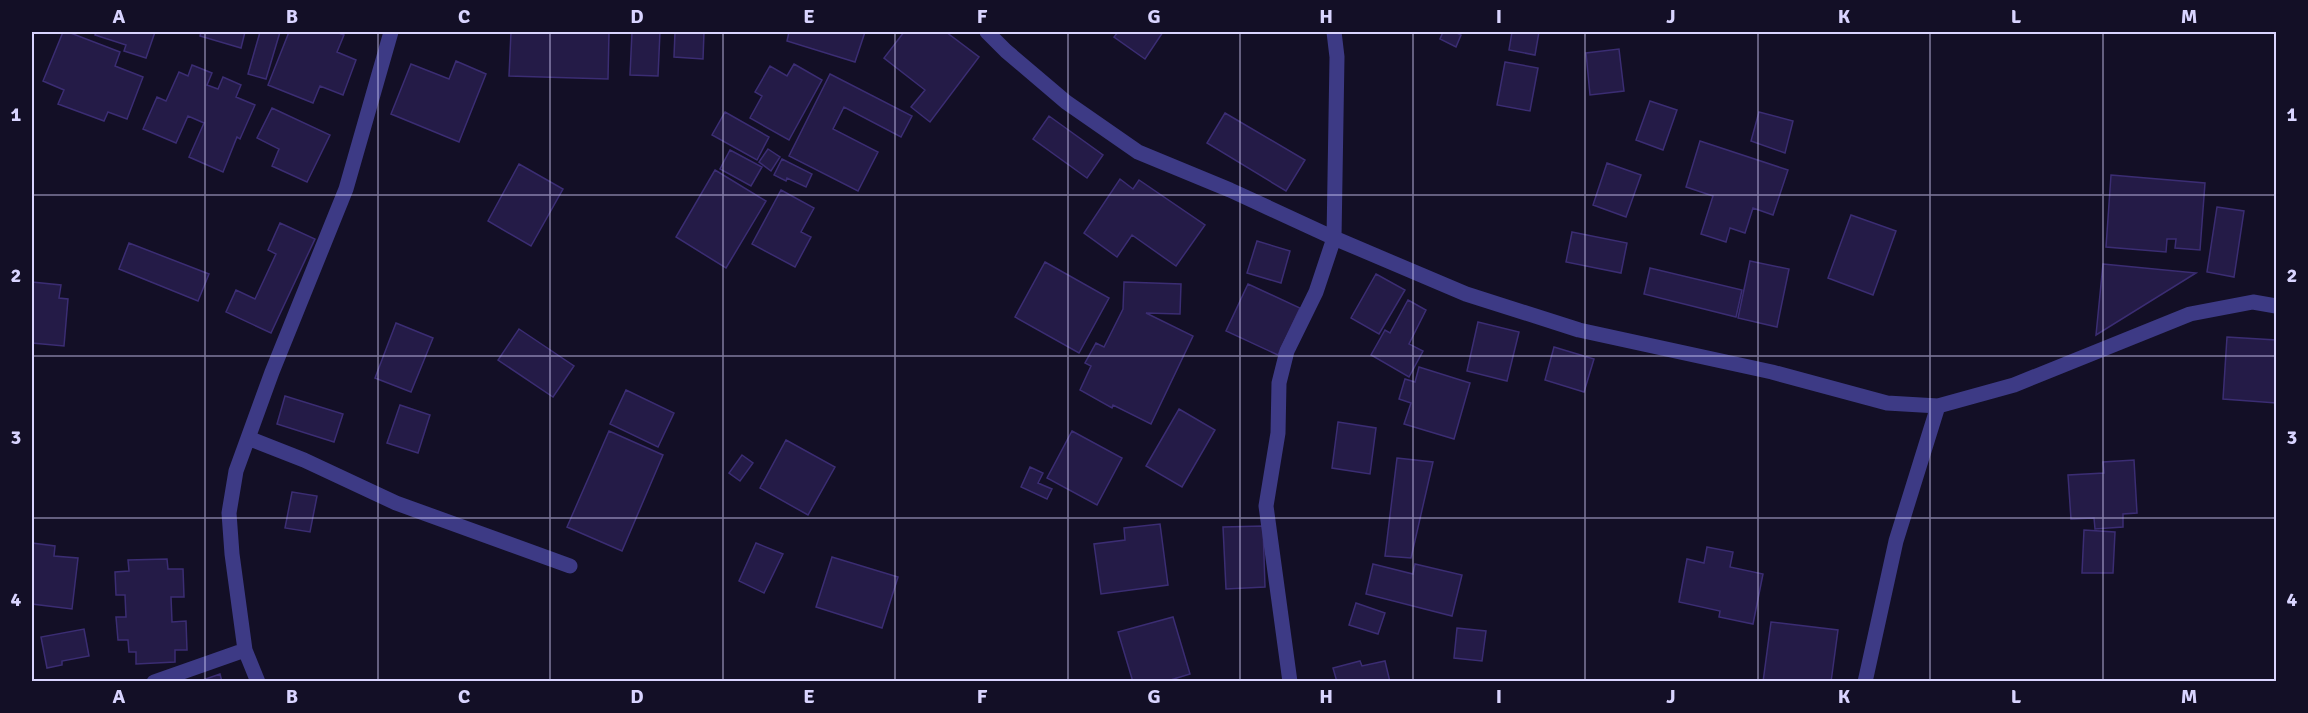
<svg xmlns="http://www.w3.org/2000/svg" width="2308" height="713" font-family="Signika,sans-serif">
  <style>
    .building { fill: #241b47; stroke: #3b2d73; stroke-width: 1.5 }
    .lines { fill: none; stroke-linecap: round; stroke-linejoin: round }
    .street { stroke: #3d3a85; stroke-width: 15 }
    .grid { fill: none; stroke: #d9d4ff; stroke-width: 1.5; stroke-opacity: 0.55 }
    .neatline { fill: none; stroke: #d9d4ff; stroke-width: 2 }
    .grid-label { font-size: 20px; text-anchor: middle; font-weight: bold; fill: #d9d4ff }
  </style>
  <rect width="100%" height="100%" fill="#130f26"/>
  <path class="building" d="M63,32H68L120,52L115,66L143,77L127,119L108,112L104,121L58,104L64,90L43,81Z
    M96,32H155L146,58L124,51L126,45L95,35Z
    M201,32H245L241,48L200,36Z
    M260,32H280L266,79L248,74Z
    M289,32H336L344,35L337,52L356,60L343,95L320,86L313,103L268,85Z
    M511,32H609L608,79L509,76Z
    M632,32H660L658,76L630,75Z
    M675,32H704L703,59L674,57Z
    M789,32H865L855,62L787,41Z
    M904,32H946L979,57L930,122L911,107L925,90L884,58Z
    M1118,32H1163L1145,59L1114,37Z
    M1443,32H1455L1461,35L1456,47L1440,39Z
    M1512,32H1539L1535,55L1509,50Z
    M1619,49L1624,91L1590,95L1586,53Z
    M456,61L486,74L459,142L391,114L411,64L449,79Z
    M1505,62L1538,68L1530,111L1497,105Z
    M794,64L822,80L789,140L750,118L762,96L755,92L770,66L787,76Z
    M192,65L212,73L207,85L218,89L223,77L241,85L236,97L255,105L240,139L237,137L223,172L189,157L204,123L188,116L176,143L143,129L157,97L166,101L179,72L188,76Z
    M830,74L912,116L901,137L844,107L833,129L878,152L858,191L789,156Z
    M1650,101L1677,110L1663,150L1636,140Z
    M272,108L330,135L307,182L272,166L279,149L257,138Z
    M725,112L769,137L757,160L712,135Z
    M1759,112L1793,121L1785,153L1751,141Z
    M1225,113L1305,160L1286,191L1207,143Z
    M1049,116L1103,155L1087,178L1033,139Z
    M1700,141L1788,170L1773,215L1753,208L1745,233L1730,228L1726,242L1701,234L1713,196L1686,187Z
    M768,149L780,157L771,171L759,162Z
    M730,150L762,167L751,186L720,169Z
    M782,159L812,174L806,187L787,178L786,181L774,175Z
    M1607,163L1641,175L1626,217L1593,205Z
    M519,164L563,189L531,246L488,221Z
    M715,170L766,201L726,268L676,237Z
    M2111,175L2205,183L2200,250L2175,248L2176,239H2167L2166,252L2106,247Z
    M1120,179L1133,189L1139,180L1205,225L1176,266L1132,235L1117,257L1084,233Z
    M781,190L814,208L801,232L811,237L795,267L752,244Z
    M2217,207L2244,211L2234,277L2207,272Z
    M1851,215L1896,231L1873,295L1828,278Z
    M280,223L315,239L271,333L226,312L236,290L255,299L276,254L268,250Z
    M1572,232L1627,243L1621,273L1566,262Z
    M1257,241L1290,251L1281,283L1247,273Z
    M129,243L209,274L198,301L119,269Z
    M1750,261L1789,269L1777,327L1738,318Z
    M1045,262L1109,298L1079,353L1015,317Z
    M2103,264L2196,273L2096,335Z
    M1650,268L1742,290L1736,317L1644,294Z
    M1376,274L1405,290L1379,334L1351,318Z
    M32,282L61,285L59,298L68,299L64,346L32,343Z
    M1124,282L1181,284L1180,314L1146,313L1193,336L1151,424L1113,405L1112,408L1080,390L1091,366L1085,363L1096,343L1104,347L1123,309Z
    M1248,284L1300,308L1278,355L1226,331Z
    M1408,300L1426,310L1409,344L1423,351L1409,377L1371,355L1385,330L1390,333Z
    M1478,322L1519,332L1507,381L1467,371Z
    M396,323L433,338L411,392L375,378Z
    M519,329L574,366L553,397L498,360Z
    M2227,337L2276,340V403L2223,399Z
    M1554,347L1594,359L1584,392L1545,380Z
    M1419,367L1470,383L1454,439L1404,424L1411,403L1399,399L1405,379L1415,382Z
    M626,390L674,413L658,447L610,424Z
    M285,396L343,414L334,442L277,424Z
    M400,405L430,415L418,453L387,443Z
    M1179,409L1215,430L1182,487L1146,466Z
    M1338,422L1376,428L1370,474L1332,468Z
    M609,431L663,455L622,551L567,527Z
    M1072,431L1122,458L1097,505L1047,478Z
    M786,440L835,467L808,515L760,488Z
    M742,455L753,463L740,481L729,473Z
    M1397,458L1433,462L1411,558L1385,556Z
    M2134,460L2137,513L2123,514V527L2095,529L2094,518L2071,519L2068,475L2104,473L2103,462Z
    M1030,467L1043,473L1038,483L1052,489L1047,499L1021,487Z
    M292,492L317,496L310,532L285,528Z
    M1160,524L1168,585L1101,594L1094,544L1125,540L1124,528Z
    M1263,526L1265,587L1226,589L1223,527Z
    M2084,530L2115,532L2113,573H2082Z
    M32,543L55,546L54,556L78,558L72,609L32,604Z
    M756,543L783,554L764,593L739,581Z
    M1707,547L1733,552L1730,567L1763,574L1753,624L1719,617L1720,611L1679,602L1687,559L1704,563Z
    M832,557L898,577L882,628L816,607Z
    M167,559L168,569H183L184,597H171L172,622L186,621L187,650H175V662L136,664V652H129L128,640H118L116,617H126L125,595H116L115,572L129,571L128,560Z
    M1373,564L1413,574L1415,564L1462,575L1452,616L1366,594Z
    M1356,603L1385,613L1378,634L1349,625Z
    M1173,617L1190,674L1164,682H1133L1118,632Z
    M1771,622L1838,630L1831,682H1763Z
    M1457,628L1486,631L1482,661L1454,658Z
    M84,629L89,656L62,661V665L47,668L41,637Z
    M1360,661L1362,666L1385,661L1390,682H1337L1333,668Z
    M220,674L222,682H197Z"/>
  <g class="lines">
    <path class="street" d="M987,32L1006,51L1066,102L1138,152L1230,190L1334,238L1466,294L1579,330L1772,372L1887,403L1938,406L2014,385L2190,314L2253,302L2276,306
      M248,438L304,460L396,503L570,566
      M154,682L245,650
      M258,682L245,650L232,554L229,513L236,471L272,372L346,189L391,32
      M1290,682L1266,506L1278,433L1279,383L1287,351L1316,292L1334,238L1337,57L1334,32
      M1865,682L1896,541L1938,406"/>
  </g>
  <path class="grid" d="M205,32V682M378,32V682M550,32V682M723,32V682M895,32V682M1068,32V682M1240,32V682M1413,32V682M1585,32V682M1758,32V682M1930,32V682M2103,32V682M32,195H2276M32,356H2276M32,518H2276"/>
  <rect width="2308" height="713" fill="none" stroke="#130f26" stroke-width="66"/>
  <rect x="33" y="33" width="2242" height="647" class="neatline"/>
  <g class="grid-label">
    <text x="119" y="23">A</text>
    <text x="292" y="23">B</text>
    <text x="464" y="23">C</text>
    <text x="637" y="23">D</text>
    <text x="809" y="23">E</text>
    <text x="982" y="23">F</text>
    <text x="1154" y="23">G</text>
    <text x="1326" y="23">H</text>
    <text x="1499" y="23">I</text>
    <text x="1671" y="23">J</text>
    <text x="1844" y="23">K</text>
    <text x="2016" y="23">L</text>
    <text x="2189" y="23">M</text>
    <text x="16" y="121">1</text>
    <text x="2292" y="121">1</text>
    <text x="16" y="282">2</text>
    <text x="2292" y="282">2</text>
    <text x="16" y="444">3</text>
    <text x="2292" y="444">3</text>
    <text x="16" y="606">4</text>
    <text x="2292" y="606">4</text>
    <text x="119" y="703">A</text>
    <text x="292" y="703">B</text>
    <text x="464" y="703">C</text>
    <text x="637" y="703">D</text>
    <text x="809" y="703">E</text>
    <text x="982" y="703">F</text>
    <text x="1154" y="703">G</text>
    <text x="1326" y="703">H</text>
    <text x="1499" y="703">I</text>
    <text x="1671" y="703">J</text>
    <text x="1844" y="703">K</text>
    <text x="2016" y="703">L</text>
    <text x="2189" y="703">M</text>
  </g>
</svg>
